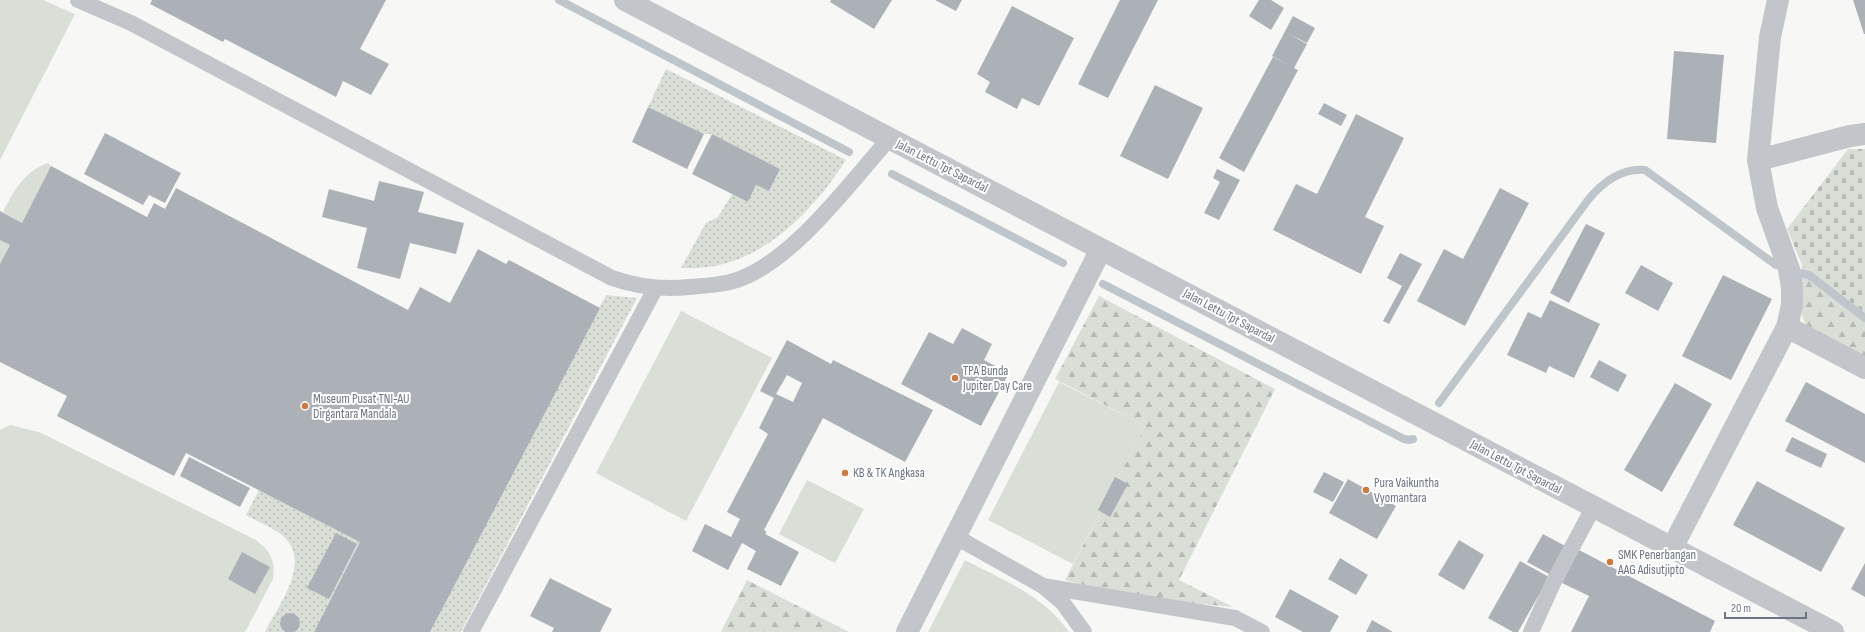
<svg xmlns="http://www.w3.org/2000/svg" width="1865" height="632" font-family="'Sofia Sans Condensed',sans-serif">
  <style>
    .grass { fill: url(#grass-dots) }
    .forest { fill: url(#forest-firs) }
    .cemetery { fill: url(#cemetery-stones) }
    .park { fill: #d9ded7 }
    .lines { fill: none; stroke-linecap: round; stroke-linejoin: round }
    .stream { stroke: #bec5cb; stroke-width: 8 }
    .building { fill: #acb1b7; fill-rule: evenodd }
    .lane { stroke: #c2c5c9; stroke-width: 16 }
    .street { stroke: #c2c5c9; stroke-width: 22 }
    .poi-dot { fill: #d0793d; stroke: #fff; stroke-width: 1.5 }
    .labels { text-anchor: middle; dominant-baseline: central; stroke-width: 4; stroke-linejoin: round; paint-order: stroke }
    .street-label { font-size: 13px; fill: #6a7483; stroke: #fff }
    .poi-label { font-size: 13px; fill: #6a7483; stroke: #fff; text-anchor: start }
  </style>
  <defs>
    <pattern id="grass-dots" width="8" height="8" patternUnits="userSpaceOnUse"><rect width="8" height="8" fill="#d9ded7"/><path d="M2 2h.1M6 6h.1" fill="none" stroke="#b4b9b4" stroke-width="1.8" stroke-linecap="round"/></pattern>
    <pattern id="forest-firs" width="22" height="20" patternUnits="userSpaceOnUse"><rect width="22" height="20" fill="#d9ded7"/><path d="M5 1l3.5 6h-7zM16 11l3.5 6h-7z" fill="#b4b9b4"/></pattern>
    <pattern id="cemetery-stones" width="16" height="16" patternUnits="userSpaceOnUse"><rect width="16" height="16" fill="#d9ded7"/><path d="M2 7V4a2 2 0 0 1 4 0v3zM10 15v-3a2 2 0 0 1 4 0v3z" fill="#b4b9b4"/></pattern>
  </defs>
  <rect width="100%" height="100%" fill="#f7f8f6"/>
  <path class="grass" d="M666,69L846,160C809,217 754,273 681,268L706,223L718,217L732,194L748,202L756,185L769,191L780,169L712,134H704L648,107Z
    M606,295L637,298L461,632H430Z
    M259,490L360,542L314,632H265C278,606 312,563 284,537C274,528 258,522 246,515Z"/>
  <path class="forest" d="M1802,265L1865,313V360L1807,327C1797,309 1797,284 1802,265Z
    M1099,296L1275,389L1179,580L1233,607C1176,602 1119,596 1065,580L1145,426L1055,379Z
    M747,580L849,632H721Z"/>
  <path class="cemetery" d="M1848,149H1865V313L1802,265L1787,229Z"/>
  <path class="park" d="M0,0H43L75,14L0,160Z
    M48,163L51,166L22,223L3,212C14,191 23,172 48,163Z
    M0,240L10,245L0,264Z
    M681,311L772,358L686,521L596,473Z
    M1059,382L1145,426L1073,564L988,520Z
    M10,425L39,432L256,540C270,551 276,561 273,579L245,632H0V430Z
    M807,480L864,509L835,563L779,534Z
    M965,560C1001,579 1045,596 1069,632H928Z"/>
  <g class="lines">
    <path class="stream" d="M559,0L849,152
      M892,174L1063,263
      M1799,273L1809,275L1865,318
      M1103,284L1404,439L1409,440L1413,439
      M1439,403L1588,200C1602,183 1621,168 1645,170L1776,265"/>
  </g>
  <path class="building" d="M152,0H386L360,49L389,64L371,95L343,81L336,97L225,39L223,42L150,4Z
    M831,0H892L874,29L830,2Z
    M935,0H962L956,11Z
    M1120,0H1158L1108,98L1078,84Z
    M1259,0H1271L1284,8L1271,30L1249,16Z
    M1853,0H1865V34H1864Z
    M1012,6L1074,38L1039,106L1022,98L1017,109L985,92L990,82L977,74Z
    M1293,16L1315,28L1307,43L1289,34L1307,44L1294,68L1272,56Z
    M1674,51L1724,55L1716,143L1667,139Z
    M1273,57L1298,70L1244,172L1219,158Z
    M1155,85L1203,108L1168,179L1120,156Z
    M1324,103L1347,115L1341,126L1318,114Z
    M648,107L704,134L687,169L632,142Z
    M1356,114L1404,138L1365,217L1384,226L1361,274L1273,230L1296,184L1317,194Z
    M105,133L181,173L165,203L149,195L143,205L84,174Z
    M712,134L780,169L769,191L756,185L748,202L692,174Z
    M51,166L147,217L154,203L165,209L176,188L408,310L420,287L450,303L478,249L506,264L509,260L600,308L430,632H314L360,542L186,453L174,476L57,416L67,396L0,362V264L10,245L0,240V211L22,223Z
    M1217,169L1240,180L1219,220L1204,213L1220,182L1213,178Z
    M379,181L424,192L418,212L464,223L456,254L410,243L400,279L357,268L367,228L322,217L329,189L374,201Z
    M1500,188L1529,203L1465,326L1417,301L1444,249L1463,259Z
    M1586,224L1605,233L1569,303L1550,293Z
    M1400,253L1422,264L1389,324L1383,321L1402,286L1387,278Z
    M1641,265L1673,283L1658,311L1625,293Z
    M1723,275L1772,299L1731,380L1682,356Z
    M1550,300L1600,324L1574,378L1549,366L1546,373L1507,355L1528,312L1541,318Z
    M962,328L992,344L984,360L1009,373L981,426L901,384L929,332L953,344Z
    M787,340L831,364L833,360L933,410L905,462L823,418L764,530L767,532L765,534L799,552L781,586L747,569L756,551L742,543L728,570L692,551L705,524L731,537L740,519L727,512L768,434L759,428L774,398L760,391ZM787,375L802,383L793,402L776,394Z
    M1599,360L1627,375L1618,392L1590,377Z
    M1806,382L1865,414V463L1785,421Z
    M1675,383L1712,404L1662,492L1624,470Z
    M1792,437L1827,454L1821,468L1785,451Z
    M189,457L250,488L240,507L180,476Z
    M1324,472L1344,482L1333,502L1313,492Z
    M1115,477L1128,484L1110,517L1098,510Z
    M1348,479L1396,506L1377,539L1329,513Z
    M1757,481L1845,528L1821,572L1733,525Z
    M336,533L357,544L329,599L307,588Z
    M1543,534L1567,547L1551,575L1527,562Z
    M1459,540L1484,555L1464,590L1438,575Z
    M1579,550L1715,621L1710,632H1571L1589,596L1562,583Z
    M242,552L270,567L255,594L228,579Z
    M1340,558L1368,575L1356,595L1328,579Z
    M1520,561L1549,577L1518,632H1513L1488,618Z
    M1865,563V597L1851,589Z
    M550,578L612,609L600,632H552L554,628L530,616Z
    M1290,589L1339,616L1330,632H1303L1275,617Z
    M280 623a10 10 0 1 1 20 0a10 10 0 1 1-20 0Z
    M1372,620L1393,632H1366Z"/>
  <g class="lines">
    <path class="lane" d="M78,0L131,23L612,278C638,287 661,290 689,287C705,286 722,285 737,280C793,261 850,183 889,139
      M956,537L1043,586L1063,603L1084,632
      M1043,586L1235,618L1262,632
      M471,632L655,289
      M1531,632L1554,581L1593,508"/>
    <path class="street" d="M625,0L1833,632
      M1758,160L1850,136L1865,134
      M1787,327L1865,368
      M1672,548L1787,327L1792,305V288L1789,269L1767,208L1758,160L1770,37L1778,0
      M907,632L1101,249"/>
  </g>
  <g class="poi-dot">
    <circle cx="955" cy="378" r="4"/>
    <circle cx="305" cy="406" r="4"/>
    <circle cx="845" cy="473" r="4"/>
    <circle cx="1366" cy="490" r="4"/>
    <circle cx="1610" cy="562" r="4"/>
  </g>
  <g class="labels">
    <g class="street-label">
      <text transform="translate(942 166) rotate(27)">Jalan Lettu Tpt Sapardal</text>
      <text transform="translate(1229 316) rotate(28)">Jalan Lettu Tpt Sapardal</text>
      <text transform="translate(1516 467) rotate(28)">Jalan Lettu Tpt Sapardal</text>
    </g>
    <g class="poi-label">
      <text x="963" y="371">TPA Bunda<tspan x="963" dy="15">Jupiter Day Care</tspan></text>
      <text x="313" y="399">Museum Pusat TNI-AU<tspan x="313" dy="15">Dirgantara Mandala</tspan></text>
      <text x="853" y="473">KB &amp; TK Angkasa</text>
      <text x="1374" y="483">Pura Vaikuntha<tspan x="1374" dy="15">Vyomantara</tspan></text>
      <text x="1618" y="555">SMK Penerbangan<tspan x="1618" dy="15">AAG Adisutjipto</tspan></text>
    </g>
  </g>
  <path d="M1725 612v6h81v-6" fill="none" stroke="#6a7483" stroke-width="2"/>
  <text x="1731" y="612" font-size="12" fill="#6a7483" stroke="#ffffff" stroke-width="3" paint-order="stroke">20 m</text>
</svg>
